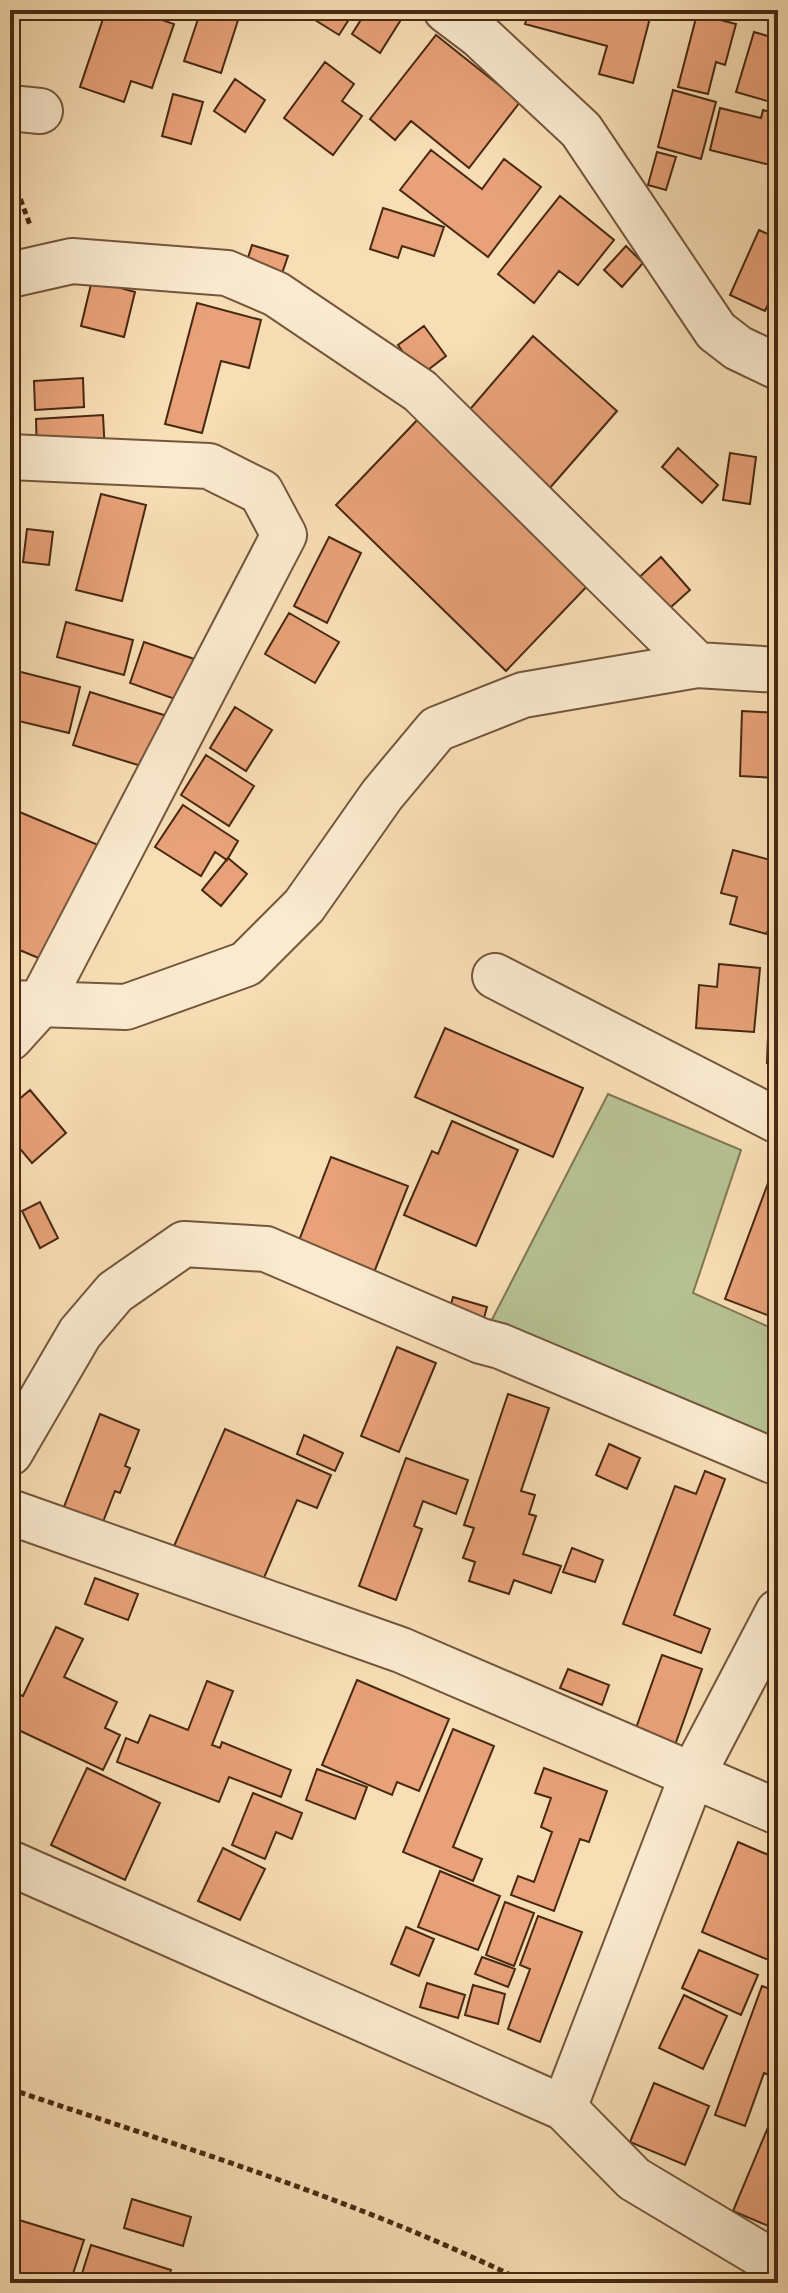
<svg xmlns="http://www.w3.org/2000/svg" width="788" height="2293" font-family="'IM FELL DW Pica',serif">
  <style>
    .green { fill: #b7c293; stroke: #807652; stroke-width: 2 }
    .building { fill: #e8a178; stroke: #482912; stroke-width: 2 }
    .lines { fill: none; stroke-linecap: round; stroke-linejoin: round }
    .minor-casing { stroke: #74563b; stroke-width: 48 }
    .path { stroke: #482912; stroke-width: 5; stroke-dasharray: 6 4; stroke-linecap: butt }
    .minor { stroke: #faeacf; stroke-width: 44 }
  </style>
  <rect width="100%" height="100%" fill="#f8deb5"/>
  <filter id="stains"><feTurbulence type="fractalNoise" baseFrequency=".0025" numOctaves="4"/><feColorMatrix values="0 0 0 0 .2 0 0 0 0 .09 0 0 0 0 .02 0 0 0 .5 -.17"/></filter>
  <radialGradient id="worn" r=".72"><stop offset=".6" stop-color="#630" stop-opacity="0"/><stop offset="1" stop-color="#630" stop-opacity=".3"/></radialGradient>
  <path class="green" d="M608,1094L741,1150L693,1293L778,1331V1463L481,1341Z"/>
  <path class="building" d="M106,10H133L174,24L152,88L131,81L124,102L80,87Z
    M201,10L241,11L221,73L184,61Z
    M299,10H355L339,35Z
    M367,10H390L402,18L380,53L352,34Z
    M529,10H652L633,83L599,74L607,46L525,24Z
    M697,14L736,24L725,65L716,62L708,94L678,87Z
    M754,32L778,39V104L736,92Z
    M436,35L520,102L469,168L411,121L395,140L370,119Z
    M325,62L354,84L342,101L362,116L333,155L284,118Z
    M235,79L265,100L245,132L214,111Z
    M673,90L716,102L701,159L658,147Z
    M173,94L203,102L191,144L162,136Z
    M720,108L761,118L763,110L778,114V167L710,150Z
    M431,150L482,189L504,159L541,187L488,257L400,190Z
    M657,152L676,157L666,190L648,185Z
    M560,196L614,240L578,285L559,271L534,303L498,274Z
    M383,208L444,227L434,256L402,246L398,258L370,249Z
    M759,230L778,239V283L765,311L730,295Z
    M252,245L288,256L278,285L243,274Z
    M626,246L643,263L622,287L604,270Z
    M92,280L135,292L124,337L81,326Z
    M197,303L261,320L249,368L221,361L202,433L165,424Z
    M424,326L446,356L420,376L398,345Z
    M533,336L617,411L549,489L466,414Z
    M83,378L84,407L35,410L34,381Z
    M103,415L105,453L37,456L36,419Z
    M422,415L592,581L506,671L336,505Z
    M678,448L718,485L702,503L662,467Z
    M730,453L756,457L750,504L723,500Z
    M101,494L146,505L122,601L76,590Z
    M27,529L53,532L49,565L23,562Z
    M329,537L361,553L327,623L294,606Z
    M661,557L690,590L661,616L632,584Z
    M289,613L339,642L315,683L265,654Z
    M66,622L133,640L124,675L57,657Z
    M144,642L200,661L186,703L130,683Z
    M17,671L80,687L69,733L10,719V702Z
    M90,692L167,716L151,769L73,745Z
    M235,707L272,730L246,771L210,748Z
    M742,711L778,713V778L740,776Z
    M206,755L254,786L229,826L181,795Z
    M183,805L238,841L227,860L215,852L201,876L155,847Z
    M10,808L103,847L55,965L10,946Z
    M733,850L778,862V893L767,934L730,924L737,897L721,893Z
    M228,858L247,874L221,906L202,890Z
    M719,964L760,968L754,1032L696,1028L699,985L717,987Z
    M445,1028L583,1088L553,1157L415,1097Z
    M768,1037H778V1064L767,1063Z
    M30,1090L66,1133L32,1163L10,1137V1107Z
    M452,1121L518,1150L476,1246L404,1215L432,1151L438,1154Z
    M331,1157L408,1186L371,1280L295,1251Z
    M771,1175L778,1177V1319L725,1299Z
    M40,1202L58,1238L40,1248L22,1211Z
    M453,1297L487,1307L481,1329L447,1319Z
    M397,1347L436,1363L399,1452L361,1436Z
    M508,1394L549,1408L521,1491L535,1495L529,1514L536,1516L523,1554L561,1566L551,1593L514,1580L509,1594L469,1581L475,1562L463,1558L474,1528L464,1525Z
    M100,1414L139,1430L125,1466L130,1468L120,1493L115,1491L101,1527L62,1512Z
    M225,1429L331,1475L317,1508L297,1500L258,1592L171,1553Z
    M304,1435L343,1453L335,1471L297,1454Z
    M609,1444L640,1458L627,1489L596,1475Z
    M406,1458L468,1480L456,1514L423,1501L414,1526L422,1529L396,1600L359,1586Z
    M705,1471L725,1479L674,1615L710,1629L701,1653L623,1624L675,1486L696,1494Z
    M572,1548L603,1560L595,1582L563,1572Z
    M95,1578L138,1594L128,1620L85,1604Z
    M56,1627L83,1639L64,1677L117,1702L105,1728L120,1735L103,1770L10,1726V1691L23,1696Z
    M662,1655L702,1669L675,1745L635,1731Z
    M568,1669L609,1685L602,1705L560,1688Z
    M357,1680L449,1719L419,1791L397,1782L392,1795L322,1765Z
    M207,1681L233,1691L212,1745L220,1748L222,1742L291,1770L281,1797L229,1777L219,1802L117,1762L126,1738L138,1743L150,1715L188,1730Z
    M453,1729L494,1746L453,1847L482,1859L473,1881L403,1852Z
    M87,1768L160,1803L125,1880L51,1845Z
    M544,1768L607,1791L589,1842L580,1839L554,1911L511,1895L518,1876L534,1882L552,1832L541,1827L551,1798L535,1793Z
    M317,1769L367,1787L355,1819L306,1800Z
    M253,1793L302,1813L292,1839L276,1832L265,1859L232,1845Z
    M738,1842L778,1859V1964L702,1932Z
    M223,1848L265,1869L240,1920L198,1901Z
    M440,1871L500,1896L478,1950L418,1927Z
    M505,1902L534,1913L514,1966L486,1955Z
    M538,1916L582,1932L540,2042L508,2029L530,1969L520,1965Z
    M406,1927L434,1939L419,1976L391,1964Z
    M699,1950L758,1975L741,2015L682,1988Z
    M482,1957L515,1969L508,1987L475,1974Z
    M427,1983L465,1995L458,2018L420,2007Z
    M473,1985L505,1994L498,2024L465,2015Z
    M762,1986L778,1992V2078L764,2073L745,2126L715,2115Z
    M684,1995L727,2016L703,2069L659,2048Z
    M654,2083L709,2106L685,2165L630,2142Z
    M771,2120L778,2123V2230L733,2211Z
    M132,2199L191,2217L183,2246L124,2228Z
    M19,2220L84,2240L70,2283H10V2250Z
    M91,2245L171,2270L167,2283H79Z"/>
  <g class="lines">
    <g class="minor-casing">
      <path id="minor" d="M446,10L479,35L581,130L716,331L738,348L778,367
        M10,108L40,111
        M10,275L72,261L227,273L276,294L420,391L697,665
        M10,457L209,466L261,492L284,535L39,1006L10,1038
        M495,976L778,1121
        M10,1003L126,1007L246,964L304,906L382,795L437,729L523,695L697,665L778,670
        M10,1453L80,1333L115,1292L184,1244L266,1249L481,1341L500,1346L778,1463
        M10,1512L401,1650L778,1812
        M10,1863L564,2108L634,2179L778,2265
        M564,2108L692,1776L778,1612"/>
    </g>
    <path class="path" d="M10,171L30,225
      M10,2089C185,2148 361,2201 527,2283"/>
    <use href="#minor" class="minor"/>
  </g>
  <rect width="788" height="2293" fill="none" stroke="#f8deb5" stroke-width="40"/>
  <rect x="12" y="12" width="764" height="2269" fill="none" stroke="#482912" stroke-width="4"/>
  <rect x="20" y="20" width="748" height="2253" fill="none" stroke="#482912" stroke-width="2"/>
  <rect width="100%" height="100%" filter="url(#stains)"/>
  <rect width="100%" height="100%" fill="url(#worn)"/>
</svg>
